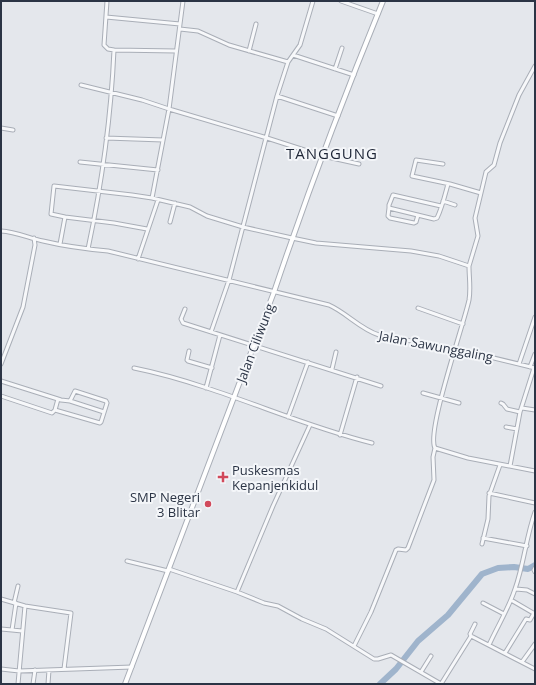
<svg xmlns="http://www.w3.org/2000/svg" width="536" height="685" font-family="'Open Sans',sans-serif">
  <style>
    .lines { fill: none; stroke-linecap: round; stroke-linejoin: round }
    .river { stroke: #9fb4cc; stroke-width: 6 }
    .minor-casing { stroke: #a9aeb7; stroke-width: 5 }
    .secondary-casing { stroke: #a9aeb7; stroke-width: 6 }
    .minor { stroke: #f7f8fa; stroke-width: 3 }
    .secondary { stroke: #fff; stroke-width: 4 }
    .poi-dot { fill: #d1495b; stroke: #f4f6f9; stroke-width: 1.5 }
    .labels { text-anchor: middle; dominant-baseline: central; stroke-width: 4; stroke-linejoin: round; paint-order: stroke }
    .street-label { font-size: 13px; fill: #2b3445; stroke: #f4f6f9 }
    .poi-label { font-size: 13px; fill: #2b3445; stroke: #f4f6f9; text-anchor: start }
    .quarter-label { font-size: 15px; letter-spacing: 1px; fill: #1d2536; stroke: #f4f6f9 }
  </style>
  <rect width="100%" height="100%" fill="#e4e7ec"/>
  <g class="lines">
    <path class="river" d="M380,684L396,669L418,641L448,615L482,574L498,568L514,567L528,569L535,565"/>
    <g class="minor-casing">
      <path id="minor" d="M183,1L169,109L267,138L323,156L359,164
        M341,1L378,14
        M106,17L180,24
        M180,29L198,31L229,45L288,62L300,45L313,1
        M114,50L176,51
        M249,51L256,24
        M293,55L354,75
        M335,69L342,48
        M81,85L142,100L169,109L152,198
        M277,96L338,116
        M1,128L13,130
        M106,138L163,140
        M80,162L158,170
        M443,164L416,160L412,176L450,184L481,193L475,218L478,236L469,266
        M481,193L486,172L494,165L500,143L519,95L535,66
        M443,201L455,205
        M441,206L393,195L389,205V208L434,219L437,218C442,208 445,195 448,184
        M389,208L388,216L390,218L414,223L416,222L418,215
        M65,217L51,214L54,186L132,195L152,198L190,207L207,216L243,227L292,238L316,243L411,251L439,256L469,266C469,277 471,289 469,300C464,324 426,432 435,448L433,457L434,480L408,548L406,550L398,549L396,550L371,612L354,646
        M170,222L175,203
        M1,231C16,232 29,238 43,241C64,246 86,249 108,251L329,305C347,313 360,329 379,335L465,351L535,368
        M60,244L65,217L114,223L147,229
        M88,249C102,183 111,117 114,50L108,49L104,45L107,1
        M138,259L158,200
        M418,308L463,324
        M185,309L181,319L183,323L381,386
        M211,332L229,280L277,96L288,62
        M189,351L187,360L188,361L212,368
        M1,364L23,307L35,245L34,238
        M519,364L535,317
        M530,367L535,354
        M134,368C159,373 183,380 207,388C262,406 315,429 372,443
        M332,369L336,352
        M1,381L61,400L70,401L104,412
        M206,388L220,335
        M423,393L459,403
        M1,396L52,413L55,410L58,399
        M501,403L503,404L507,409L520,412
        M522,408L535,410
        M55,410L100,423L101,422L107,403L106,401L75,391L70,401
        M288,417L308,362
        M506,427L517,429
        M340,435L357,377
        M435,448L468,458L535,471
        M510,466L520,412L534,368
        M489,493L535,503
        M483,538L527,546
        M482,544L488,519L489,496L500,465
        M127,561L168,571
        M535,568L534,570L535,572
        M169,569L237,592L264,603L278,606L302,619L326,629L374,659H378L391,655L441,684
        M516,589L527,590L535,594
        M237,592L273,506L310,425
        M1,599L25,606L71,613L64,669
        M511,600L535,614
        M14,603L18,586
        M483,603L504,614
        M1,629L12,630L16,603
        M12,630L22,631
        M471,636L470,634L475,624
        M489,645C497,627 509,608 515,589C524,564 526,537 535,512
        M505,653L526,619L530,620L534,613
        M522,662L535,644
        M1,669L19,671L132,667
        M421,672L431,656
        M18,684L25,606
        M33,684L35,670
        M48,684L49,670
        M441,684L471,636L535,669"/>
    </g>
    <g class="secondary-casing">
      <path id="secondary" d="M125,684L274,292C307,194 344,96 383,1"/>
    </g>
    <use href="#minor" class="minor"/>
    <use href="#secondary" class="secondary"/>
  </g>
  <g class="poi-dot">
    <path d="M221 471h4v4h4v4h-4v4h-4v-4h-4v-4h4z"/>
    <circle cx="208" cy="504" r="4"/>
  </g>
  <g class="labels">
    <g class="street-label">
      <text transform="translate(255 343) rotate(-69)">Jalan Ciliwung</text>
      <text transform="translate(436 346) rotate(11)">Jalan Sawunggaling</text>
    </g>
    <g class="poi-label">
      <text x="232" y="470">Puskesmas<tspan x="232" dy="15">Kepanjenkidul</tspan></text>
      <text x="200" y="497" text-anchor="end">SMP Negeri<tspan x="200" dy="15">3 Blitar</tspan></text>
    </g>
    <g class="quarter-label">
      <text x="332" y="153">TANGGUNG</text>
    </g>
  </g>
  <rect width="536" height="685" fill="none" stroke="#2b3445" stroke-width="4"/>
</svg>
